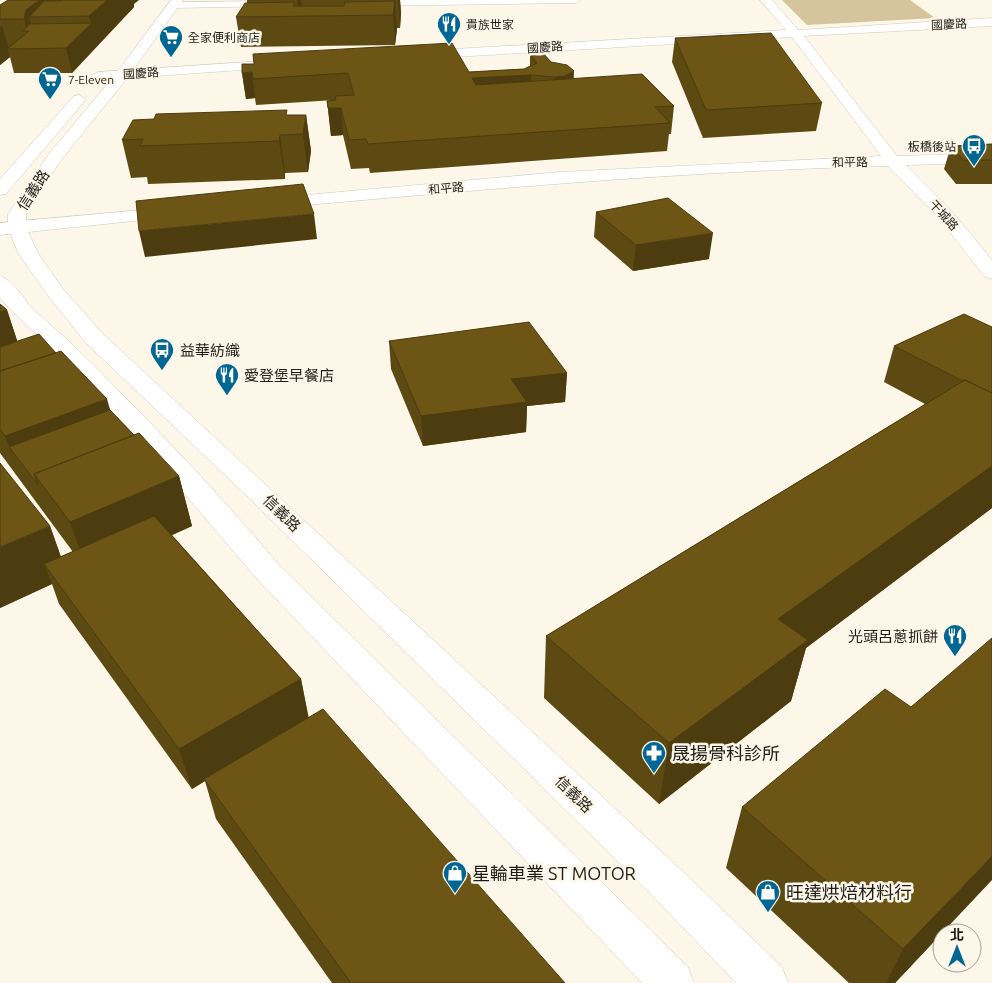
<svg xmlns="http://www.w3.org/2000/svg" width="992" height="983" font-family="Ubuntu,'Noto Sans TC',sans-serif">
  <style>
    .green { fill: #d5c49c }
    .lines { fill: none; stroke-linecap: round; stroke-linejoin: round }
    .street-casing { stroke: #cec8ba; stroke-width: 1 }
    .secondary-casing { stroke: #cec8ba; stroke-width: 1 }
    .street { fill: #fff; fill-rule: evenodd }
    .secondary { fill: #fff; fill-rule: evenodd }
    .wall { fill: #5d4912 }
    .shaded-wall { fill: #4c3c0f }
    .building { fill: #6c5515; stroke: #4c3c0f }
    .labels { text-anchor: middle; dominant-baseline: central; stroke-width: 5; stroke-linejoin: round; paint-order: stroke }
    .far-poi-label { font-size: 12px; fill: #1e1c17; stroke: #fdf7e9; text-anchor: start }
    .far-street-label { font-size: 12px; fill: #1e1c17; stroke: #fdf7e9 }
    .street-label { font-size: 15px; fill: #1e1c17; stroke: #fdf7e9 }
    .poi-label { font-size: 15px; fill: #1e1c17; stroke: #fdf7e9; text-anchor: start }
    .near-poi-label { font-size: 18px; fill: #1e1c17; stroke: #fdf7e9; text-anchor: start }
  </style>
  <rect width="100%" height="100%" fill="#fdf7e9"/>
  <path class="green" d="M782,0H910L935,18L807,25Z"/>
  <g class="lines">
    <g class="street-casing">
      <path id="street" d="M364,0H581L575,3L365,6L359,3Z
        M760,0H772L798,30L992,18V26L804,36L897,156L992,153V163L906,165L950,209L992,260V279L985,277L938,217L888,166C683,171 478,190 273,208L267,207L264,203L267,199L273,198L560,172L881,156L792,37L419,59L413,55L419,51L786,30Z
        M282,1L286,2V6L173,8L167,5L173,2Z
        M279,60L286,64L284,67L98,80L91,76L98,72Z
        M175,207L181,208L184,212L181,216L0,235V223Z"/>
    </g>
    <g class="secondary-casing">
      <path id="secondary" d="M171,0H183L128,77L61,160L26,214V227L38,253L63,289L103,334L677,866L782,967L788,983H736L649,892L244,493L87,344L49,297L18,253L8,227V214L49,154L118,71Z
        M79,95L86,99L84,102L6,194L0,195V179L74,96Z
        M0,276C13,279 24,300 34,310C48,323 63,335 76,348C147,418 216,490 280,566L688,967L694,983H642L258,580L165,471L59,356L9,308L0,298Z"/>
    </g>
    <use href="#street" class="street"/>
    <use href="#secondary" class="secondary"/>
  </g>
  <path class="wall" d="M247,0H400L401,13L400,28H397L395,45L241,47L236,17L247,3Z
    M134,4V7L72,73H14L10,57L0,65V5Z
    M675,38L822,103L816,131L703,138L672,62Z
    M530,54L551,62L574,79L674,106L671,134H669L667,151L370,173L369,168L351,169L343,135L331,136L327,101L335,100L256,105L255,98L246,99L242,73L469,72L524,69L530,66Z
    M306,115L311,151L308,172L285,173V179L148,184L147,177L131,178L122,140L154,119Z
    M992,144V184H956L944,169L951,146Z
    M596,212L709,259L633,271L594,237Z
    M0,304L7,310L17,341L110,410L134,435L179,476L192,526L172,535L301,679L308,717L565,983H332L216,819L205,781L192,789L59,604L52,584L0,608L50,526L61,557L73,552L0,453Z
    M992,327V508L806,648L791,701L659,804L544,698L546,636L925,404L884,382L894,346Z
    M389,341L567,373L565,402L527,406L526,432L423,446L391,369Z
    M911,707L942,933L895,983H849L726,868L742,807Z"/>
  <path class="shaded-wall" d="M39,0H72L29,17L35,38L29,31H27L24,19L26,10Z
    M107,0H139L134,4V7L72,73L66,48L91,24L89,16Z
    M297,0H301L303,16H299Z
    M398,0H400L401,13L400,28Z
    M395,1L397,30L395,45L393,15Z
    M2,26L9,49H7L10,57L0,65V27Z
    M574,71L573,96L555,103V77Z
    M252,72L255,98L246,99L242,73Z
    M531,75L530,101L472,105V78Z
    M328,108H341L343,135L331,136Z
    M306,115L311,151L308,172L303,134Z
    M280,135L285,173V179L279,141Z
    M314,214L317,239L145,257L139,231Z
    M713,233L709,259L633,271L636,245Z
    M7,310L22,355L0,363V312Z
    M567,373L565,402L527,406L526,432L423,446L421,416L511,379Z
    M107,399L121,447L34,474L9,447L24,485L5,436Z
    M992,466V508L806,648L791,701L659,804L669,743L778,619Z
    M179,476L192,526L88,573L70,522Z
    M50,526L68,577L44,564L52,584L0,608V547Z
    M301,679L309,719L204,779L205,781L192,789L179,749Z
    M992,856V880L895,983H886L903,949Z"/>
  <path class="building" d="M8,0H39L26,10L24,19H0V5Z
    M62,0H107L89,16L29,17L44,1H61Z
    M395,1L393,15L236,17L245,3L295,2L293,6H344L345,2Z
    M92,23L66,48L7,49L29,31H22L30,24Z
    M771,33L822,103L706,110L675,38Z
    M452,43L469,72L524,69L537,63L530,54L543,53L551,62L567,65L574,71L565,76L555,77L531,75L472,78L476,85L642,74L674,106L655,107L670,123L368,144L366,139L349,140L341,108H328L327,101L336,100L335,96L354,95L348,73L253,79L252,72L242,73V64H254L253,54Z
    M287,110L286,115H306L303,134L280,135L279,141L140,146L143,139L122,140L133,120L154,119L156,114Z
    M992,144V160H963L951,146Z
    M303,184L314,214L139,231L136,201Z
    M668,198L713,233L636,245L596,212Z
    M0,304L7,310L0,312Z
    M964,314L992,327V393L965,380L963,381L894,346Z
    M529,322L567,373L511,379L527,402L421,416L389,341Z
    M39,334L56,353L0,371V347Z
    M61,351L107,399L5,436L0,429V371Z
    M965,380L992,393V466L778,619L808,640L669,743L546,636Z
    M110,410L134,435L34,474L38,485L9,447Z
    M139,433L179,476L70,522L34,474Z
    M0,463L50,526L0,547Z
    M154,516L301,679L179,749L44,564Z
    M992,638V856L903,949L742,807L885,689L911,707Z
    M323,709L565,983H351L204,779Z"/>
  <defs>
    <g id="restaurant-pin" transform="scale(1.25)"><path d="M0 17L-7.5 6A9.5 9.5 0 1 1 7.5 6Z" fill="#006694" stroke="#fdf7e9"/><path d="M-5-6h1v4h1v-4h1v4h1v-4h1v5L-1.5 .5V6h-2V.5L-5-1ZM5-6V6H3V1.5H1.5Q1.5-4 5-6Z" fill="#fff"/></g>
    <g id="supermarket-pin" transform="scale(1.25)"><path d="M0 17L-7.5 6A9.5 9.5 0 1 1 7.5 6Z" fill="#006694" stroke="#fdf7e9"/><path d="M-6-5.5h2.5l.6 2H6L4.5 2H-2.5L-4.4-4H-6ZM-1.5 3.2a1.3 1.3 0 1 0 .1 0ZM3 3.2a1.3 1.3 0 1 0 .1 0Z" fill="#fff"/></g>
    <g id="bus-pin" transform="scale(1.25)"><path d="M0 17L-7.5 6A9.5 9.5 0 1 1 7.5 6Z" fill="#006694" stroke="#fdf7e9"/><path d="M-5-6H5V4H4V6H2V4H-2V6H-4V4H-5ZM-3.5-4V0h7V-4ZM-3.5 1.2v1.5H-2V1.2ZM2 1.2v1.5H3.5V1.2Z" fill="#fff"/></g>
    <g id="pharmacy-pin" transform="scale(1.25)"><path d="M0 17L-7.5 6A9.5 9.5 0 1 1 7.5 6Z" fill="#006694" stroke="#fdf7e9"/><path d="M-2-6h4v4h4v4h-4v4h-4v-4h-4v-4h4Z" fill="#fff"/></g>
    <g id="shop-pin" transform="scale(1.25)"><path d="M0 17L-7.5 6A9.5 9.5 0 1 1 7.5 6Z" fill="#006694" stroke="#fdf7e9"/><path d="M-5-2.5h2.3a2.7 3.5 0 0 1 5.4 0H5L5.5 6h-11ZM-1.5-2.5h3a1.5 2.3 0 0 0-3 0Z" fill="#fff"/></g>
  </defs>
  <g fill-rule="evenodd">
    <use href="#restaurant-pin" x="449" y="24"/>
    <use href="#supermarket-pin" x="171" y="37"/>
    <use href="#supermarket-pin" x="50" y="79"/>
    <use href="#bus-pin" x="974" y="146"/>
    <use href="#bus-pin" x="162" y="350"/>
    <use href="#restaurant-pin" x="227" y="375"/>
    <use href="#restaurant-pin" x="955" y="636"/>
    <use href="#pharmacy-pin" x="654" y="753"/>
    <use href="#shop-pin" x="455" y="873"/>
    <use href="#shop-pin" x="768" y="892"/>
  </g>
  <g class="labels">
    <g class="far-poi-label">
      <text x="466" y="24">貴族世家</text>
      <text x="188" y="37">全家便利商店</text>
      <text x="68" y="79">7-Eleven</text>
      <text x="956" y="146" text-anchor="end">板橋後站</text>
    </g>
    <g class="far-street-label">
      <text transform="translate(949 24) rotate(-3)">國慶路</text>
      <text transform="translate(545 47) rotate(-4)">國慶路</text>
      <text transform="translate(141 73) rotate(-4)">國慶路</text>
      <text transform="translate(850 162) rotate(-1)">和平路</text>
      <text transform="translate(446 188) rotate(-5)">和平路</text>
      <text transform="translate(944 215) rotate(48)">干城路</text>
    </g>
    <g class="street-label">
      <text transform="translate(33 190) rotate(-57)">信義路</text>
      <text transform="translate(282 513) rotate(44)">信義路</text>
      <text transform="translate(574 794) rotate(44)">信義路</text>
    </g>
    <g class="poi-label">
      <text x="180" y="350">益華紡織</text>
      <text x="244" y="375">愛登堡早餐店</text>
      <text x="938" y="636" text-anchor="end">光頭呂蔥抓餅</text>
    </g>
    <g class="near-poi-label">
      <text x="672" y="753">晟揚骨科診所</text>
      <text x="472" y="873">星輪車業 ST MOTOR</text>
      <text x="786" y="892">旺達烘焙材料行</text>
    </g>
  </g>
  <g transform="translate(957 948)"><circle r="24" fill="#fdf7e9" stroke="#a49f95"/>
  <path d="M0-4L9 19L0 12L-9 19Z" fill="#006694"/>
  <text y="-8" font-size="14" font-weight="bold" text-anchor="middle" fill="#1e1c17">北</text>
  </g>
</svg>
